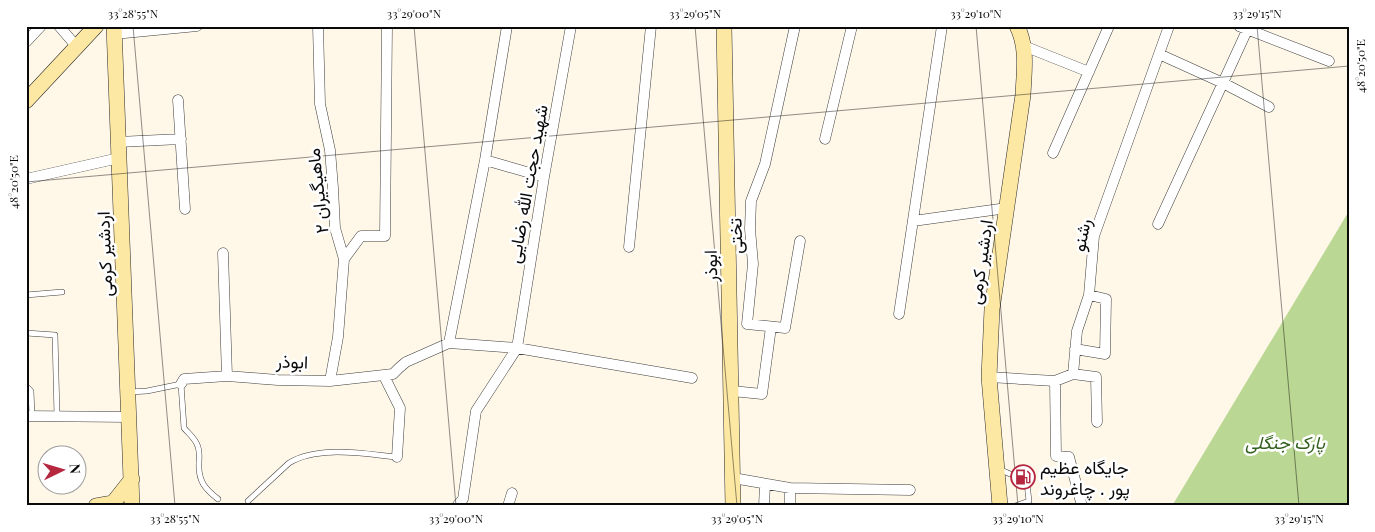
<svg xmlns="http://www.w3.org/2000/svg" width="1375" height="532" font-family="'Playfair Display',Vazirmatn,serif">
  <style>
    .forest { fill: #bad793 }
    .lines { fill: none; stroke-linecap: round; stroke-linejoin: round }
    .lane-casing { stroke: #3d3d3d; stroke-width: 6 }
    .street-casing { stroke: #3d3d3d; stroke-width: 11 }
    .secondary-casing { stroke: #2c2c2c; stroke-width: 16 }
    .lane { stroke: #fff; stroke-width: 5 }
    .street { stroke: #fff; stroke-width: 10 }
    .secondary { stroke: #fde8a3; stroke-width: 15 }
    .ticks { fill: none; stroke: #0a0a0a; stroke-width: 1; stroke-opacity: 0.45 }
    .labels { text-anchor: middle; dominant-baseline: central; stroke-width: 5; stroke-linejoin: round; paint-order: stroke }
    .street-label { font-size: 18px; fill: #0a0a0a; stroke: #fff }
    .park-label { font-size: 18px; font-style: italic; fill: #335f1d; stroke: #fff }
    .poi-label { font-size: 18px; fill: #0a0a0a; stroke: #fff; text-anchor: start }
    .neatline { fill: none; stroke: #0a0a0a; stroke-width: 2 }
    .ticks-label { font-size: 12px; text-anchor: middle; fill: #0a0a0a }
  </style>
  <rect width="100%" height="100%" fill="#fff7e7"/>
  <path class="forest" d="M1349,211V506H1172Z"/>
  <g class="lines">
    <g class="lane-casing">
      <path id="lane" d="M26,295L62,292
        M26,333L55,335L57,416
        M26,386L31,391L32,416
        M129,392L147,391L181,384L184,428C189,434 196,439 198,447C200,452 199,457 199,463C198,481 205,489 218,499
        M999,469L1010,474L1026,475L1029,501L1015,506
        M248,501L289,463C317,445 365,454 397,457"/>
    </g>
    <g class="street-casing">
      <path id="street" d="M59,26L77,47
        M318,26L320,104L330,150L333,188L335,228L344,259L338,337L330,381
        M795,26L765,164L751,201L750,229L753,264L747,324L785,328L800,241
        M1239,26L1329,61
        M114,34L197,26
        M26,42L41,26
        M1024,46L1089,72
        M1159,54L1223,83L1269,107
        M178,100L185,209
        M825,139L852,26
        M118,142L181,139
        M1053,153L1109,26
        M485,160L544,177
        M26,179L119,158
        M913,221L1007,208
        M1158,224L1249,26
        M629,247L651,26
        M223,253L227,376
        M344,259L361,236H385L387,26
        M899,314L942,26
        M449,343L485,160L507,26
        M1075,349L1105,354L1106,299L1089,295
        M1073,374L1096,377L1097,422
        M384,376L400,408L397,457
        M989,377L1055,381L1073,374L1077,331L1089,295L1094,236L1169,26
        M1055,381L1056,456L1069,457L1082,506
        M181,384L184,379L227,376L278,380L330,381L393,374L399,368L406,362L449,343L517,348L692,378
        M732,391L762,394L771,327
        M26,416L129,417
        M733,478L790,488L910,490
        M457,506L463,499L476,411L517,348L544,177L571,26
        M508,506L512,493
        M764,506L765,484
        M790,506V488"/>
    </g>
    <g class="secondary-casing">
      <path id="secondary" d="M114,26L132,506
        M724,26L733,506
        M26,101L96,26
        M96,506L113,503L132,479
        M1000,506L989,377L992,309L1023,95C1024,72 1028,48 1017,26"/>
    </g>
    <use href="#lane" class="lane"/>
    <use href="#street" class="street"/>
    <use href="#secondary" class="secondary"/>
  </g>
  <path class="ticks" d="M133,26L175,506M414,26L456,506M695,26L737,506M976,26L1018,506M1257,26L1299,506M26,182L1349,66"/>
  <defs>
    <g id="fuel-ring" transform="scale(1.25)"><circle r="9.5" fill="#fff" stroke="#b5263f" stroke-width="1.5"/><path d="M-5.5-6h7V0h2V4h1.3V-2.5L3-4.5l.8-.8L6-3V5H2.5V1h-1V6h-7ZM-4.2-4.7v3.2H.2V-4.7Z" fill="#b5263f"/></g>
  </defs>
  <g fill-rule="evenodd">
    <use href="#fuel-ring" x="1023" y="477"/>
  </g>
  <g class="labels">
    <g class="street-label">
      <text transform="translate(527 184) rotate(-80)">شهید حجت الله رضایی</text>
      <text transform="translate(317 191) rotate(-96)">ماهیگیران ۲</text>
      <text transform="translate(1081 235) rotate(-78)">رشنو</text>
      <text transform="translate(735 236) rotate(-92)">تختی</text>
      <text transform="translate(104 254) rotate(-92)">اردشیر کرمی</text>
      <text transform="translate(980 262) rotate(-82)">اردشیر کرمی</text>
      <text transform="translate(710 266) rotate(-91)">ابوذر</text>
      <text transform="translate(292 361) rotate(2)">ابوذر</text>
    </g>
    <g class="park-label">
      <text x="1285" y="442">پارک جنگلی</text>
    </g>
    <g class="poi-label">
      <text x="1040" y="467">جایگاه عظیم<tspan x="1040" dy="21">پور . چاغروند</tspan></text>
    </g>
  </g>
  <rect width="1375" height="532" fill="none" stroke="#ffffff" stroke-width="55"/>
  <g transform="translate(62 470) rotate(85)"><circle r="24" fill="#ffffff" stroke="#9d9d9d"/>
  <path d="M0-4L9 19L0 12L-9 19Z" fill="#b5263f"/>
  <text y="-8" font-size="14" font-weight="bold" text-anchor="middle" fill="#0a0a0a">N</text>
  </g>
  <rect x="28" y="28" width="1320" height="476" class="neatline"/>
  <g class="ticks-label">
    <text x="133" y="18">33°28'55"N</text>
    <text x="414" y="18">33°29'00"N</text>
    <text x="695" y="18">33°29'05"N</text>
    <text x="976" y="18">33°29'10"N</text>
    <text x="1257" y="18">33°29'15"N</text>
    <text transform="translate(1361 66) rotate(-90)" y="4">48°20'50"E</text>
    <text transform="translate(14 182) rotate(-90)" y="4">48°20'50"E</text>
    <text x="175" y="523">33°28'55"N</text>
    <text x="456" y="523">33°29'00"N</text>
    <text x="737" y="523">33°29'05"N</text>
    <text x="1018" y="523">33°29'10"N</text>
    <text x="1299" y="523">33°29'15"N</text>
  </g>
</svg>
